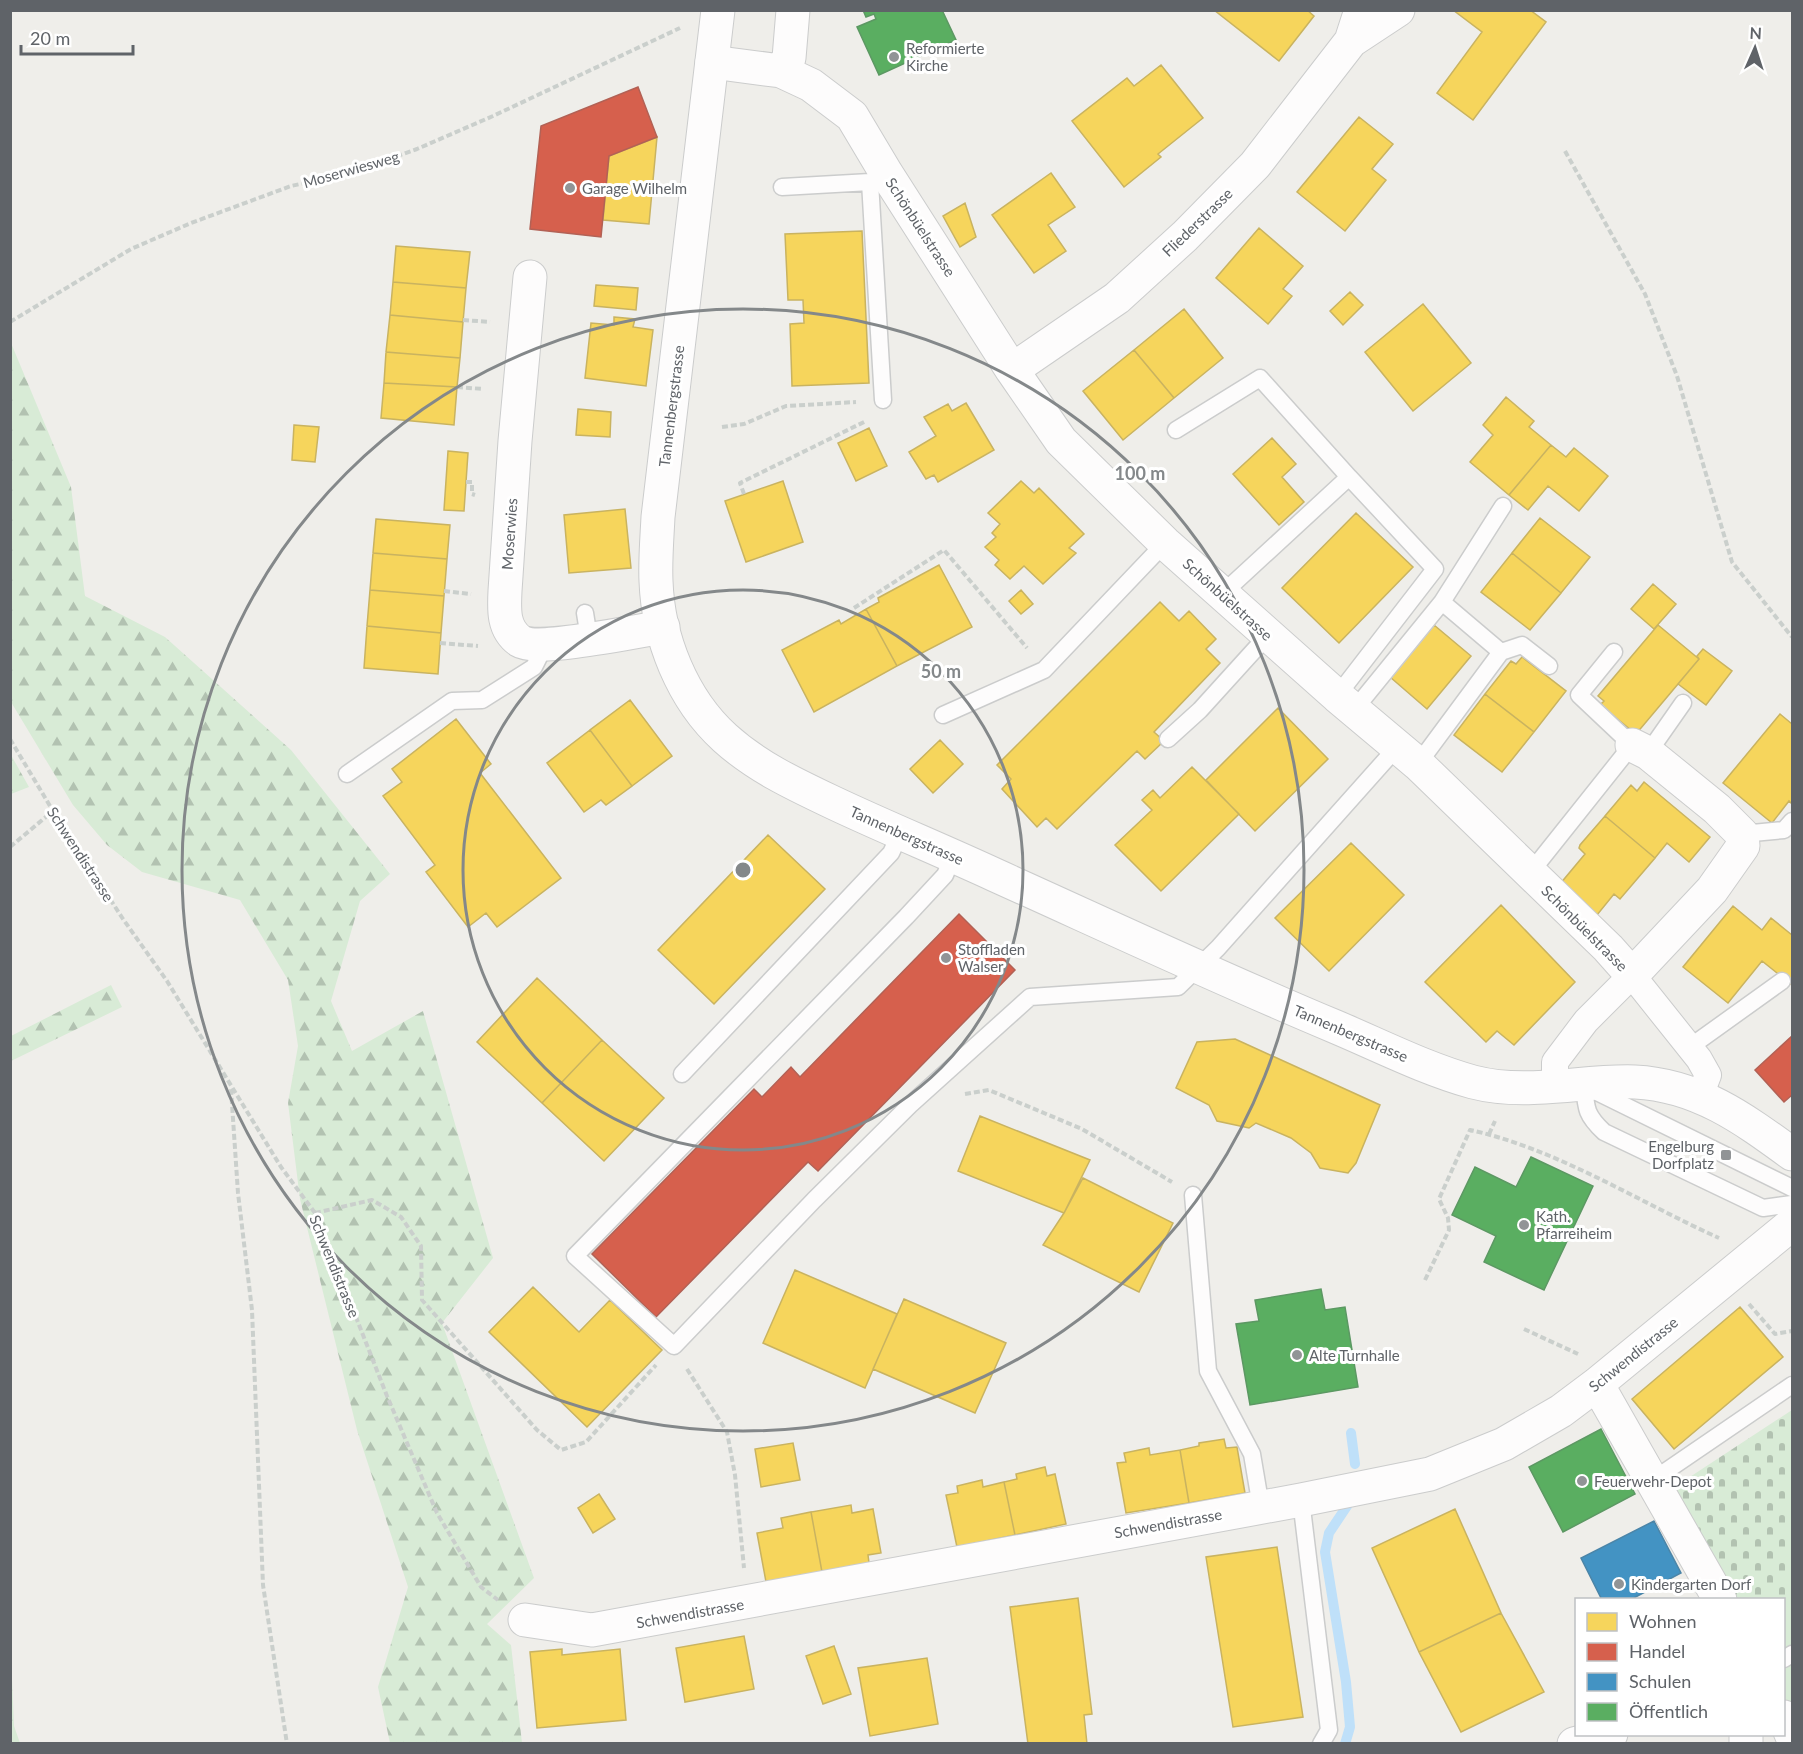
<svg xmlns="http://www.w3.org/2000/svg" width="1803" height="1754" font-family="Lato,sans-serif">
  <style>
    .forest { fill: url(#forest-firs) }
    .cemetery { fill: url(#cemetery-stones) }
    .homes { fill: #f6d55c; stroke: #c9b360; stroke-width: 1.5 }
    .shops { fill: #d6604d; stroke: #b26155; stroke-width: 1.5 }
    .schools { fill: #4393c3; stroke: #4b85a8; stroke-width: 1.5 }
    .public { fill: #5aae61; stroke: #5c9863; stroke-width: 1.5 }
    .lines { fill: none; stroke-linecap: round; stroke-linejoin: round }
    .stream { stroke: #bfe0f9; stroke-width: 10 }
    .service-casing { stroke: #cbcccc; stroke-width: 19 }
    .pedestrian-casing { stroke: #cbcccc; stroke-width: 28 }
    .minor-casing { stroke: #cbcccc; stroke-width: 35 }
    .tertiary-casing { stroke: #cbcccc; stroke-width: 35 }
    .path { stroke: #cacfcc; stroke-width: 4; stroke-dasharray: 6 3; stroke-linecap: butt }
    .service { stroke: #fdfcfc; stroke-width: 16 }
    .pedestrian { stroke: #fdfcfc; stroke-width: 26 }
    .minor { stroke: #fdfcfc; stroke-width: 33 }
    .tertiary { stroke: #fdfcfc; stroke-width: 33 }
    .ring { fill: none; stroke: #84888a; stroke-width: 3 }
    .poi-dot { fill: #919496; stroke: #fff; stroke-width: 2 }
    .labels { text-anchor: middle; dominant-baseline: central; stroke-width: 6; stroke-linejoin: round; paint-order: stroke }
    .poi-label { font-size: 15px; fill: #5f6368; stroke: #fff; text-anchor: start }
    .street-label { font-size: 15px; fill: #5f6368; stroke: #fff }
    .centre { fill: #84888a; stroke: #fff; stroke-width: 3 }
    .ring-label { font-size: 18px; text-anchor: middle; font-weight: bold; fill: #84888a; stroke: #fff; stroke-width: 6; stroke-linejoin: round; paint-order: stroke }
  </style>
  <defs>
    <pattern id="forest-firs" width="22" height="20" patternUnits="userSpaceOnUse" patternTransform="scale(1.5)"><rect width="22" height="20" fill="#d8ebd6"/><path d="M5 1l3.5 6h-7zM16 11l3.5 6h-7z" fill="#b2c2b1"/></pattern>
    <pattern id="cemetery-stones" width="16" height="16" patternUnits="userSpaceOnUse" patternTransform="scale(1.5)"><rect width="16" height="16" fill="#d8ebd6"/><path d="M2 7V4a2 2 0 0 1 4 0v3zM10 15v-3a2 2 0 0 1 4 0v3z" fill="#b2c2b1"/></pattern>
  </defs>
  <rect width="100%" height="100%" fill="#efeeea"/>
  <path class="forest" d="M11,343L71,487L85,596L165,637L291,750L390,874L360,901L331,1001L352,1051L423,1011L493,1258L442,1323L534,1578L487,1624L511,1645L522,1743H390L378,1687L408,1587L357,1430L300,1199L288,1103L298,1046L288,980L240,900L142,872L107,845L73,805L11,702Z
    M11,755L29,787L11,794H10Z
    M111,985L122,1007L11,1061V1036Z
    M10,1631L14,1726L20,1743H11Z"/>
  <path class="cemetery" d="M1792,1410V1743L1784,1734V1600L1716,1599L1667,1492Z"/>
  <path class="homes" d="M1214,10H1307L1314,16L1279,61Z
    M1453,10H1530L1546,22L1473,120L1437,93L1482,32Z
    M1161,65L1203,118L1158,154L1161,157L1124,187L1072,121L1127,78L1134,86Z
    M1359,117L1393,144L1372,169L1386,180L1345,231L1297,192Z
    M657,137L649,224L603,220L609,156Z
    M1051,173L1075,207L1048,225L1066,251L1034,273L992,215Z
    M965,203L976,237L960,247L943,216Z
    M1259,228L1303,266L1283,289L1292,296L1268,324L1216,278Z
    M862,231L869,383L792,386L790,324L804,323L803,300H788L785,234Z
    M396,246L470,252L466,288L393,282Z
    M393,282L466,288L463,322L390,315Z
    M596,285L638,288L636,310L594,306Z
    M1350,292L1363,305L1343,325L1330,311Z
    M1423,304L1471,363L1413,411L1365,352Z
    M1184,309L1223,358L1174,398L1134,350Z
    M390,315L463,322L460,358L386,352Z
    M614,317L635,319L633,327L653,330L646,386L585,378L591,323L614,325Z
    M1134,350L1174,398L1123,440L1083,391Z
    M386,352L460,358L457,387L384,383Z
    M384,383L457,387L454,425L381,418Z
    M1506,397L1534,421L1529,427L1551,445L1509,495L1470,462L1493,435L1483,425Z
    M966,403L994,450L938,482L934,475L926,479L909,452L936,436L924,417L948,404L952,411Z
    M578,409L611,412L610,437L576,435Z
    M294,425L319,427L315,462L292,460Z
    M869,428L887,466L856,481L838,443Z
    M1272,438L1296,464L1282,477L1304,502L1279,525L1233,474Z
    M1551,445L1566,457L1574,448L1608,476L1579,511L1548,486L1528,510L1509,495Z
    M448,451L468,453L464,511L444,510Z
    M783,481L803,542L746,562L725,501Z
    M1021,481L1034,493L1039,488L1084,534L1069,548L1076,553L1043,584L1024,566L1010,579L995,565L999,560L985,547L996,537L992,533L1000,524L988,513Z
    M625,509L631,568L569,573L564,515Z
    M1356,513L1413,567L1339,643L1282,588Z
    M1540,518L1590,557L1561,593L1512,553Z
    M376,519L450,525L447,559L373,553Z
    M373,553L447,559L444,596L370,590Z
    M1512,553L1561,593L1530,630L1481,592Z
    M939,565L972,627L897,666L866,609L879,602L878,598Z
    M1653,584L1676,604L1654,629L1631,609Z
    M370,590L444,596L441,633L367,626Z
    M1021,590L1033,604L1021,614L1009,601Z
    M1160,602L1179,621L1189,611L1216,639L1206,649L1220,663L1154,732L1164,741L1145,759L1137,751L1057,829L1046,818L1037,827L1002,789L1011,779L997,765Z
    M866,609L897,666L814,712L782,650L839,620L841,624Z
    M1434,625L1471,656L1427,709L1390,677Z
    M1658,625L1699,659L1636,734L1600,705L1604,701L1598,696Z
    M367,626L441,633L438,674L364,668Z
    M1703,649L1732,671L1706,705L1678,684L1699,659L1697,656Z
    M1522,657L1566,691L1534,732L1485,694L1511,661L1516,664Z
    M1485,694L1534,732L1502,772L1454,735Z
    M630,700L672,756L632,786L590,730Z
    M1278,708L1328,759L1255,831L1206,780Z
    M1780,714L1792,724V804L1789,801L1772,823L1723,783Z
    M456,719L491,764L480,773L561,878L497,927L486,913L468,927L426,872L435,865L383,796L402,782L392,769Z
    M590,730L632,786L606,805L601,800L584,812L547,763Z
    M940,740L963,764L933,793L910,769Z
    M1192,767L1239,814L1161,891L1115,845L1152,810L1142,800L1153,790L1160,798Z
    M1644,782L1710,837L1689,862L1667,843L1655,858L1605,816L1631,785L1637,791Z
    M1605,816L1655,858L1620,899L1614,894L1597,915L1560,884L1585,854L1579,848L1580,845Z
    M768,835L825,889L714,1004L658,950Z
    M1351,843L1404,895L1329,971L1275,918Z
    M1501,905L1575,982L1514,1045L1497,1031L1486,1042L1425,982Z
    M1733,906L1762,930L1771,918L1792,935V985L1762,961L1728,1003L1683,967Z
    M537,978L602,1040L542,1103L477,1042Z
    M1235,1039L1380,1105L1356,1163L1348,1173L1320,1168L1311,1153L1291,1138L1256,1123L1249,1128L1217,1121L1209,1105L1176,1088L1197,1042Z
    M602,1040L664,1098L604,1161L542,1103Z
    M980,1116L1090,1160L1064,1213L958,1171Z
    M1083,1178L1173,1223L1139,1292L1043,1245L1064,1213Z
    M795,1270L897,1314L865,1388L763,1343Z
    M533,1287L579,1332L610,1300L662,1350L587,1427L489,1332Z
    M904,1299L1006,1343L975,1413L873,1369Z
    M1740,1307L1783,1357L1674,1449L1632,1399Z
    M1224,1439L1226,1448L1237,1447L1245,1493L1189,1503L1180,1450L1199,1446V1443Z
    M793,1443L800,1480L761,1487L755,1449Z
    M1149,1448L1150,1455L1180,1450L1189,1503L1126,1513L1117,1463L1126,1462L1124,1453Z
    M1045,1467L1047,1476L1055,1474L1066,1524L1015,1535L1004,1482L1017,1479L1016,1474Z
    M982,1480L983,1487L1004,1482L1015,1535L957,1547L946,1495L958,1493L957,1486Z
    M599,1494L615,1519L593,1533L578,1508Z
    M851,1505L852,1513L873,1509L881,1553L868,1555L869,1563L822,1572L811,1512Z
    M1455,1509L1501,1613L1419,1652L1372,1548Z
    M811,1512L822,1572L766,1582L757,1533L783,1528L781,1518Z
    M1277,1547L1303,1717L1233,1727L1206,1557Z
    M1078,1598L1092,1714L1084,1715L1087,1744H1028L1010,1607Z
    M1501,1613L1544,1692L1461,1732L1419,1652Z
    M744,1636L754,1689L685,1702L676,1648Z
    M834,1646L851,1694L823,1704L806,1656Z
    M562,1649V1655L620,1649L626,1720L537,1728L530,1652Z
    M927,1658L938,1724L870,1736L858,1668Z"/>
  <path class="shops" d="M638,87L657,137L609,156L601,237L530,229L541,126Z
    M959,914L1015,970L818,1171L808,1162L656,1317L592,1254L754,1089L762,1097L791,1067L800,1077Z
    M1792,1036V1095L1784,1102L1755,1070Z"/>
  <path class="schools" d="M1654,1521L1681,1573L1630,1600H1602L1581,1558Z"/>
  <path class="public" d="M863,10H942L956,40L879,75L857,27L876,19L874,14L866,17Z
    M1531,1157L1593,1186L1544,1290L1484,1262L1496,1236L1452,1215L1475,1167L1516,1187Z
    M1321,1289L1325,1310L1345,1307L1358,1387L1250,1405L1236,1324L1259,1321L1255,1300Z
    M1601,1429L1635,1494L1563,1532L1529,1467Z"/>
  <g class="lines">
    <path class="stream" d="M1351,1433L1355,1464
      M1345,1744L1350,1727L1346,1682L1325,1552L1329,1533L1351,1500"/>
    <g class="service-casing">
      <path id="service" d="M782,187L870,182
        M883,400L870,182L886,173
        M1176,430L1260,378L1349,477L1222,594
        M1442,602L1501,652
        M585,613L589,638
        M1337,696L1435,569L1349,477
        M1354,710L1442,602L1503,506
        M943,715L1044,670L1165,543
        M1168,739L1200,710L1268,635
        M1648,753L1683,703
        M1418,764L1501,652L1522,645L1549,666
        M347,774L452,701L482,700L534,667L545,645
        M1742,834L1784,830L1792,821
        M953,856L945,875L906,917L575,1256L674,1346L814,1200L910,1105L1030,997L1178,987L1218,948L1398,746
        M1530,873L1632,745L1579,695L1614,652
        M1690,1047L1782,981
        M682,1074L891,853L900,834
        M1584,1085C1586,1109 1586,1115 1604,1132L1763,1208L1792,1204
        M1593,1090L1792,1188
        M1193,1195L1208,1371L1252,1454L1261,1507
        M1653,1480L1792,1385
        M1301,1500L1329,1730L1321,1744
        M1784,1659L1792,1654"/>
    </g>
    <g class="pedestrian-casing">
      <path id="pedestrian" d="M1555,1087V1062L1586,1021L1632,975L1699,1059L1708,1075L1700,1096"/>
    </g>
    <g class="minor-casing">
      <path id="minor" d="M1351,41L1398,10
        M712,62L781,71L789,58L793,10
        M781,71L811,85L852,116L886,173L1012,370L1061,441L1165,543L1337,696L1418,764L1608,948L1632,975L1712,890L1743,846L1742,834L1717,809L1648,753L1632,745
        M530,277L515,441L505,591C504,610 503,629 520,641C537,652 638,631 663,627
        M1012,370L1117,298L1185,236L1255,165L1351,41L1361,10
        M1597,1384L1720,1600
        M525,1620L592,1630L1301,1500L1430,1474L1504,1444L1561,1411L1597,1384L1792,1224
        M1784,1717L1792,1736
        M1746,1734V1744
        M1574,1744L1611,1734"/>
    </g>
    <g class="tertiary-casing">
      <path id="tertiary" d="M718,10L658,517C657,538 655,560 656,581C658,638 682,699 725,738C757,767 796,785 834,803C887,828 941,850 995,875C1108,926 1221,979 1336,1027C1381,1046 1426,1069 1473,1082C1527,1096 1581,1080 1635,1082C1698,1085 1744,1119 1792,1154"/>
    </g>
    <path class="path" d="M1565,151L1645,294L1677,376L1732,562L1792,637
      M463,320L490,322
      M10,322L131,249L191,223L291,186L346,174L417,149L493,116L680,28
      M457,387L483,389
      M722,427L744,424L786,406L856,402
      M466,482H472V494L475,495
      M744,494L740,483L866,421
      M444,591L471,594
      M854,608L944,550L1027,648
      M440,643L478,646
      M10,739L53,811L123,919L167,981L281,1167L315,1213L387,1396L437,1513L481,1587L498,1600
      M10,847L53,811
      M231,1089L238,1193L252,1310L263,1585L287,1744
      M965,1094L989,1090L1082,1129L1172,1182
      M1489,1134L1495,1121
      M315,1213L372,1200L401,1217L421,1246L422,1300L537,1430L561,1450L586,1442L656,1365
      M1425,1280L1449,1230L1448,1218L1439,1199L1470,1130C1555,1148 1639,1202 1719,1238
      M1749,1304L1775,1334L1792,1331
      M1524,1329L1578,1354
      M687,1369L727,1432L735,1475L744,1568"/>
    <use href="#service" class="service"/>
    <use href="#pedestrian" class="pedestrian"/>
    <use href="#minor" class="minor"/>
    <use href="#tertiary" class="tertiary"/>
  </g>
  <g class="ring">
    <circle cx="743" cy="870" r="280"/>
    <circle cx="743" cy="870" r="561"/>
  </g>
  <g class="poi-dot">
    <circle cx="894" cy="57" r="6"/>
    <circle cx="570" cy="188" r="6"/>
    <circle cx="946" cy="958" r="6"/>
    <rect x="1720" y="1149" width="12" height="12" rx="3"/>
    <circle cx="1524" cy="1225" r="6"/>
    <circle cx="1297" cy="1355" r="6"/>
    <circle cx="1582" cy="1481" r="6"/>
    <circle cx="1619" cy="1584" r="6"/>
  </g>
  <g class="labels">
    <g class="poi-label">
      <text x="906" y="48">Reformierte<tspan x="906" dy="17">Kirche</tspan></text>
      <text x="582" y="188">Garage Wilhelm</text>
      <text x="958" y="949">Stoffladen<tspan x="958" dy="17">Walser</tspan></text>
      <text x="1714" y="1146" text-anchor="end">Engelburg<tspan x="1714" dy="17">Dorfplatz</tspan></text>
      <text x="1536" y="1216">Kath.<tspan x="1536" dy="17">Pfarreiheim</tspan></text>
      <text x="1309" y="1355">Alte Turnhalle</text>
      <text x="1594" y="1481">Feuerwehr-Depot</text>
      <text x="1631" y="1584">Kindergarten Dorf</text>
    </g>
    <g class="street-label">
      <text transform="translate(351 169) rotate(-16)">Moserwiesweg</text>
      <text transform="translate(1197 222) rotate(-44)">Fliederstrasse</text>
      <text transform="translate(921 227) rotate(57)">Schönbüelstrasse</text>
      <text transform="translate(671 406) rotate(-83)">Tannenbergstrasse</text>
      <text transform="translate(509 534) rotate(-86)">Moserwies</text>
      <text transform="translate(1228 599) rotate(42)">Schönbüelstrasse</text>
      <text transform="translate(907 835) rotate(24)">Tannenbergstrasse</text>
      <text transform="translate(81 854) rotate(57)">Schwendistrasse</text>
      <text transform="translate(1585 928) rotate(45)">Schönbüelstrasse</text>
      <text transform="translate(1351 1033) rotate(23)">Tannenbergstrasse</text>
      <text transform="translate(335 1266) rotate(68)">Schwendistrasse</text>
      <text transform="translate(1633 1354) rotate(-39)">Schwendistrasse</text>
      <text transform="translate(1168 1523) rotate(-10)">Schwendistrasse</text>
      <text transform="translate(690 1613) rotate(-10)">Schwendistrasse</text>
    </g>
  </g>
  <circle cx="743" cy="870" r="9" class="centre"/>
  <g class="ring-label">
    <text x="1140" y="480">100 m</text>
    <text x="941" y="678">50 m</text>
  </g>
  <rect width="1803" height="1754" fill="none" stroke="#5f6368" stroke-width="24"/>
  <rect x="1575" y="1598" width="210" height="138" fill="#ffffff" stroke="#bfc1c3" stroke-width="1.5"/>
  <rect x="1587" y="1613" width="30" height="18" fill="#f6d55c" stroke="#bfc1c3" stroke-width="1.5"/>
  <text x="1629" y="1628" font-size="18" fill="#5f6368">Wohnen</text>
  <rect x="1587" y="1643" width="30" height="18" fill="#d6604d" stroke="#bfc1c3" stroke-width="1.5"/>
  <text x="1629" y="1658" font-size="18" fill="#5f6368">Handel</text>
  <rect x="1587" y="1673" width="30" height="18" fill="#4393c3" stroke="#bfc1c3" stroke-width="1.5"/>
  <text x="1629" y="1688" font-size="18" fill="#5f6368">Schulen</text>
  <rect x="1587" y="1703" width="30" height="18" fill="#5aae61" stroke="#bfc1c3" stroke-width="1.5"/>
  <text x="1629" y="1718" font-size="18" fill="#5f6368">Öffentlich</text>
  <g transform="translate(1755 48) rotate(3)" stroke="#ffffff" stroke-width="4.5" paint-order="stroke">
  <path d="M0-4.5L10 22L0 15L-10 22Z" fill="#5f6368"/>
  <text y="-9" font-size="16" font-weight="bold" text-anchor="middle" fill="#5f6368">N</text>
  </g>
  <path d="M21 45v9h112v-9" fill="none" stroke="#5f6368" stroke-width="3"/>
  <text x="30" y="45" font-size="18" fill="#5f6368" stroke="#ffffff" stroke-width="4.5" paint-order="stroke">20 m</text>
</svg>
